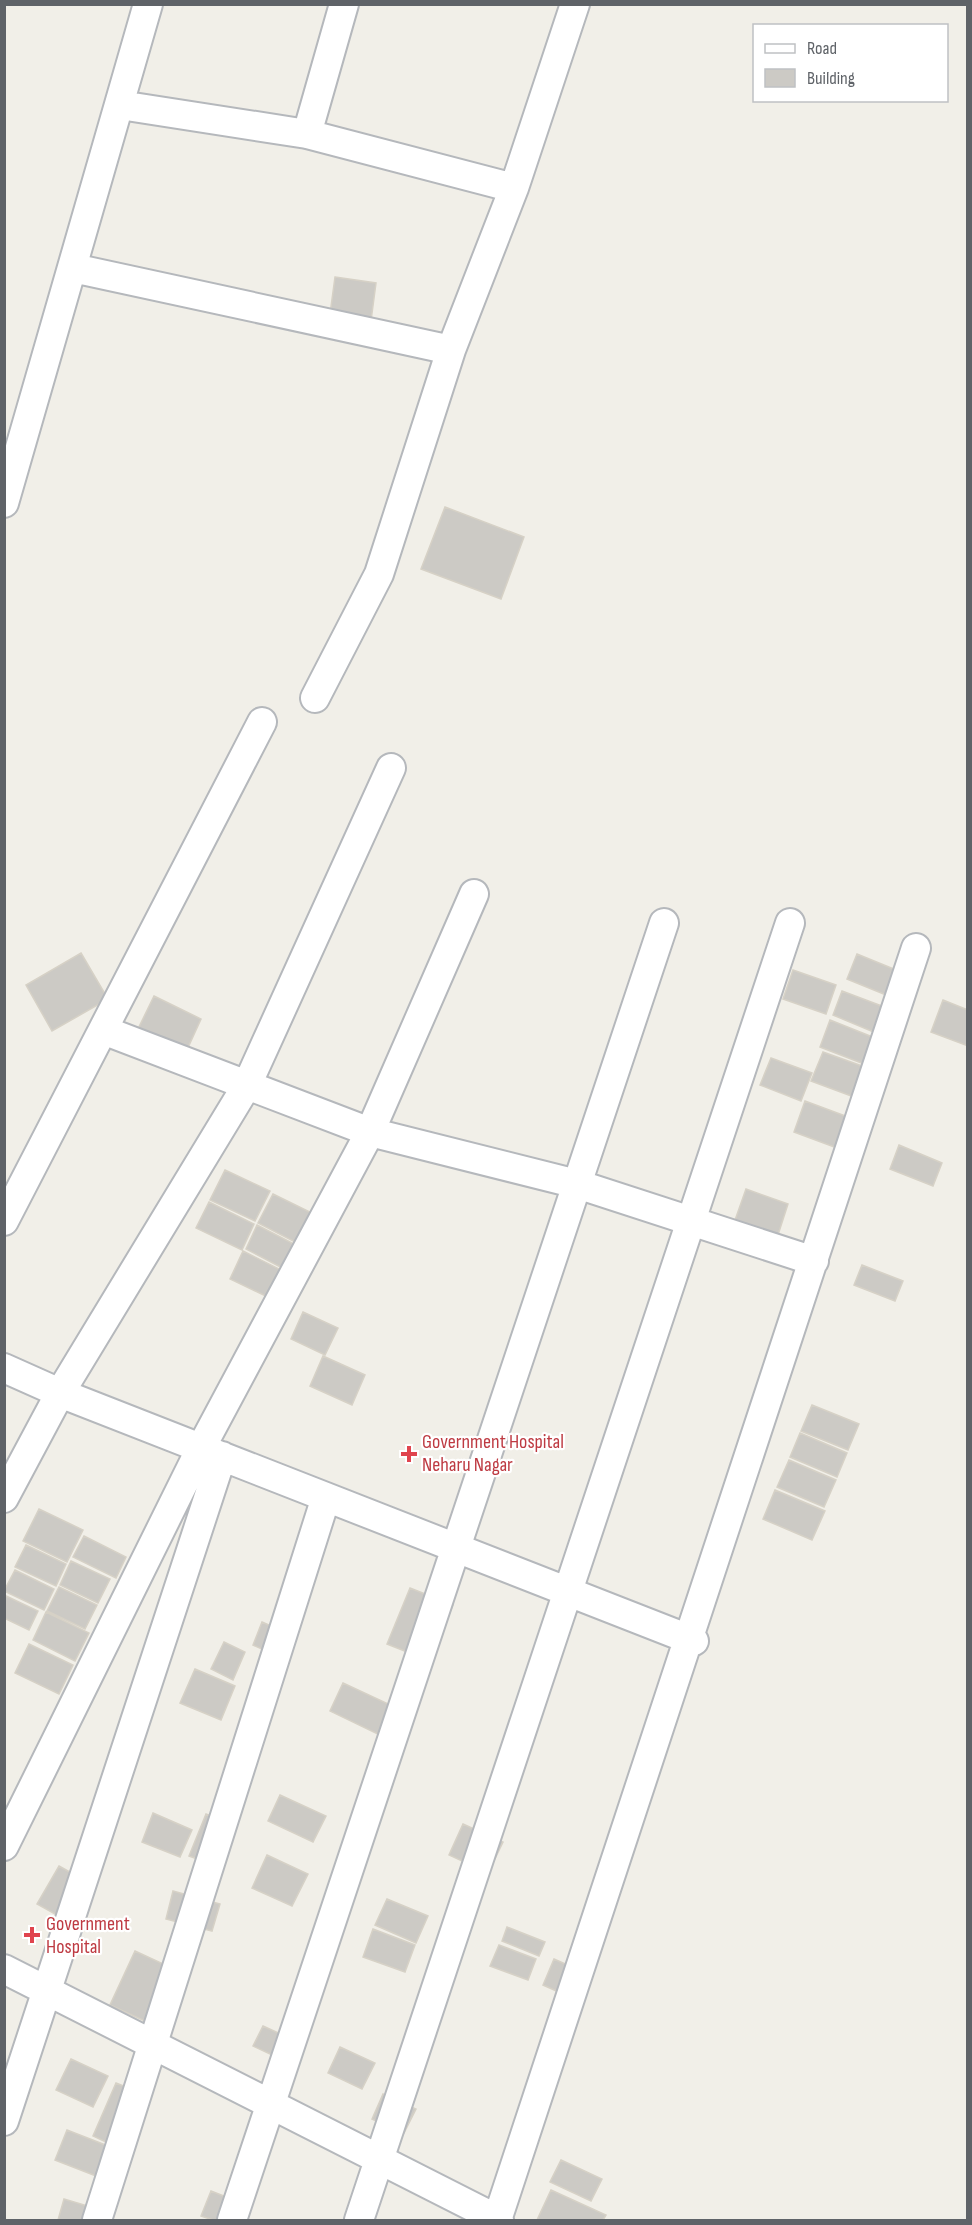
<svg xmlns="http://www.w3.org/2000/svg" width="972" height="2225" font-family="'Sofia Sans Condensed',sans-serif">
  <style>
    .building { fill: #cccac5; stroke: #d6d1c6; stroke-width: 1.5 }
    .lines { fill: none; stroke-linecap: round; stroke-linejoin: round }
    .street-casing { stroke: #b5b8bc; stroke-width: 32 }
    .street { stroke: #fff; stroke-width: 28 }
    .health-dot { fill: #e0444e; stroke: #fff; stroke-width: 2 }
    .labels { text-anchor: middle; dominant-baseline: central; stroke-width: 4.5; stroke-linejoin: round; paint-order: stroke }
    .health-label { font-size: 20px; fill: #be3a42; stroke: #fff; text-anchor: start }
  </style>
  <rect width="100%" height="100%" fill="#f1efe8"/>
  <path class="building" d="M335,277L376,283L369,336L328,329Z
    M445,507L524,537L501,599L421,569Z
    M81,953L108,999L52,1031L26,985Z
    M857,954L901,972L891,997L847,979Z
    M793,970L836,985L826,1014L783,999Z
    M842,991L887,1008L876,1033L833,1015Z
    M154,996L201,1019L186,1052L138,1029Z
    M943,1000L968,1010V1046L931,1032Z
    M830,1020L875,1038L864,1064L820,1047Z
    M823,1052L865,1067L854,1097L811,1081Z
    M771,1058L812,1073L801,1101L760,1085Z
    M805,1101L848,1117L837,1148L794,1132Z
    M899,1145L942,1163L933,1186L890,1169Z
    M225,1170L270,1191L255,1221L210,1200Z
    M746,1189L788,1204L777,1238L734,1223Z
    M273,1194L314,1214L299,1244L258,1223Z
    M209,1202L254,1224L242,1250L196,1228Z
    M257,1225L298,1246L286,1270L246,1249Z
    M243,1251L285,1272L272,1299L230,1279Z
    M862,1265L903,1281L895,1301L854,1285Z
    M303,1312L338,1328L325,1355L291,1339Z
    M323,1356L365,1375L352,1405L310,1386Z
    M812,1405L859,1424L848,1450L801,1431Z
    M800,1433L847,1453L837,1477L790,1457Z
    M789,1460L836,1480L824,1507L777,1487Z
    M775,1490L825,1511L812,1540L763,1519Z
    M39,1509L83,1530L67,1562L23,1541Z
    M84,1536L126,1557L116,1578L73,1557Z
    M26,1545L66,1564L56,1586L15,1567Z
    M71,1561L110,1579L98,1603L60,1585Z
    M15,1570L54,1589L44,1610L4,1591Z
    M59,1587L97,1605L85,1629L47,1611Z
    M410,1588L453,1605L430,1661L387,1644Z
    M4,1595L38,1611L29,1630L4,1618Z
    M46,1612L89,1633L75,1661L33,1640Z
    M262,1622L296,1637L286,1660L253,1645Z
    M224,1642L245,1652L233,1680L211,1669Z
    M29,1644L73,1665L59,1694L15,1673Z
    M195,1669L235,1686L221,1720L180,1703Z
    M343,1683L397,1708L384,1737L330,1711Z
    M280,1795L326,1816L313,1842L268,1821Z
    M153,1813L192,1830L180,1857L142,1842Z
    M206,1814L233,1825L217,1866L189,1856Z
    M463,1824L503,1842L488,1873L449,1855Z
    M267,1855L308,1874L292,1906L252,1888Z
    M59,1866L86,1881L64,1919L37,1904Z
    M173,1891L220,1904L212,1931L166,1919Z
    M387,1899L428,1916L416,1943L375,1925Z
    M507,1927L545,1942L539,1956L502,1941Z
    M373,1929L415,1945L405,1972L363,1957Z
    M499,1945L536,1959L528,1980L490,1966Z
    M135,1951L172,1968L147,2022L110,2005Z
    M554,1959L590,1975L579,2001L543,1985Z
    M263,2026L296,2041L287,2062L253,2046Z
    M340,2047L375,2063L362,2089L328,2073Z
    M71,2059L108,2076L93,2107L56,2090Z
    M116,2083L131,2089L108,2143L93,2136Z
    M383,2094L416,2109L404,2133L372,2119Z
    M67,2130L126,2153L114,2183L55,2160Z
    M561,2160L602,2179L591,2201L550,2182Z
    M551,2190L606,2215L603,2220H537Z
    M211,2191L239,2202L232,2220H213L201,2216Z
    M64,2199L111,2213L109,2220H58Z"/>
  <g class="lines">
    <g class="street-casing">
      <path id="street" d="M120,105L307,134L514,188
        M307,134L344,4
        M73,268L451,350
        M4,503L148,4
        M315,698L379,574L451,350L514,188L575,4
        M103,1030L370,1132L577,1184L814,1261
        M4,1221L262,722
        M4,1368L60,1393L694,1641
        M4,1498L60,1393L247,1085L391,768
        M4,1846L201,1448L370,1132L474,894
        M4,1969L499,2220
        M4,2121L222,1456
        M97,2220L326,1497
        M232,2220L664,923
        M359,2220L790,923
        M497,2220L916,948"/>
    </g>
    <use href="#street" class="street"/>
  </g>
  <g class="health-dot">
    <path d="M406 1445h6v6h6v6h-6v6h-6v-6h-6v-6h6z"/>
    <path d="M29 1926h6v6h6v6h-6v6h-6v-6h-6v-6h6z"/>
  </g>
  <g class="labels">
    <g class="health-label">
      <text x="422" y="1442">Government Hospital<tspan x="422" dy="23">Neharu Nagar</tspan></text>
      <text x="46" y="1924">Government<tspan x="46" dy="23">Hospital</tspan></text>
    </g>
  </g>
  <rect width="972" height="2225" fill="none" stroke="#5f6368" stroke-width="12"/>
  <rect x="753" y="24" width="195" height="78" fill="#ffffff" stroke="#bfc1c3" stroke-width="1.5"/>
  <rect x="765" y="44" width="30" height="9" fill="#ffffff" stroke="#bfc1c3" stroke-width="1.5"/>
  <text x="807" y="54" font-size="18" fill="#5f6368">Road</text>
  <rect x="765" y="69" width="30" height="18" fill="#cccac5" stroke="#bfc1c3" stroke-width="1.5"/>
  <text x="807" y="84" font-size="18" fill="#5f6368">Building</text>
</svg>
